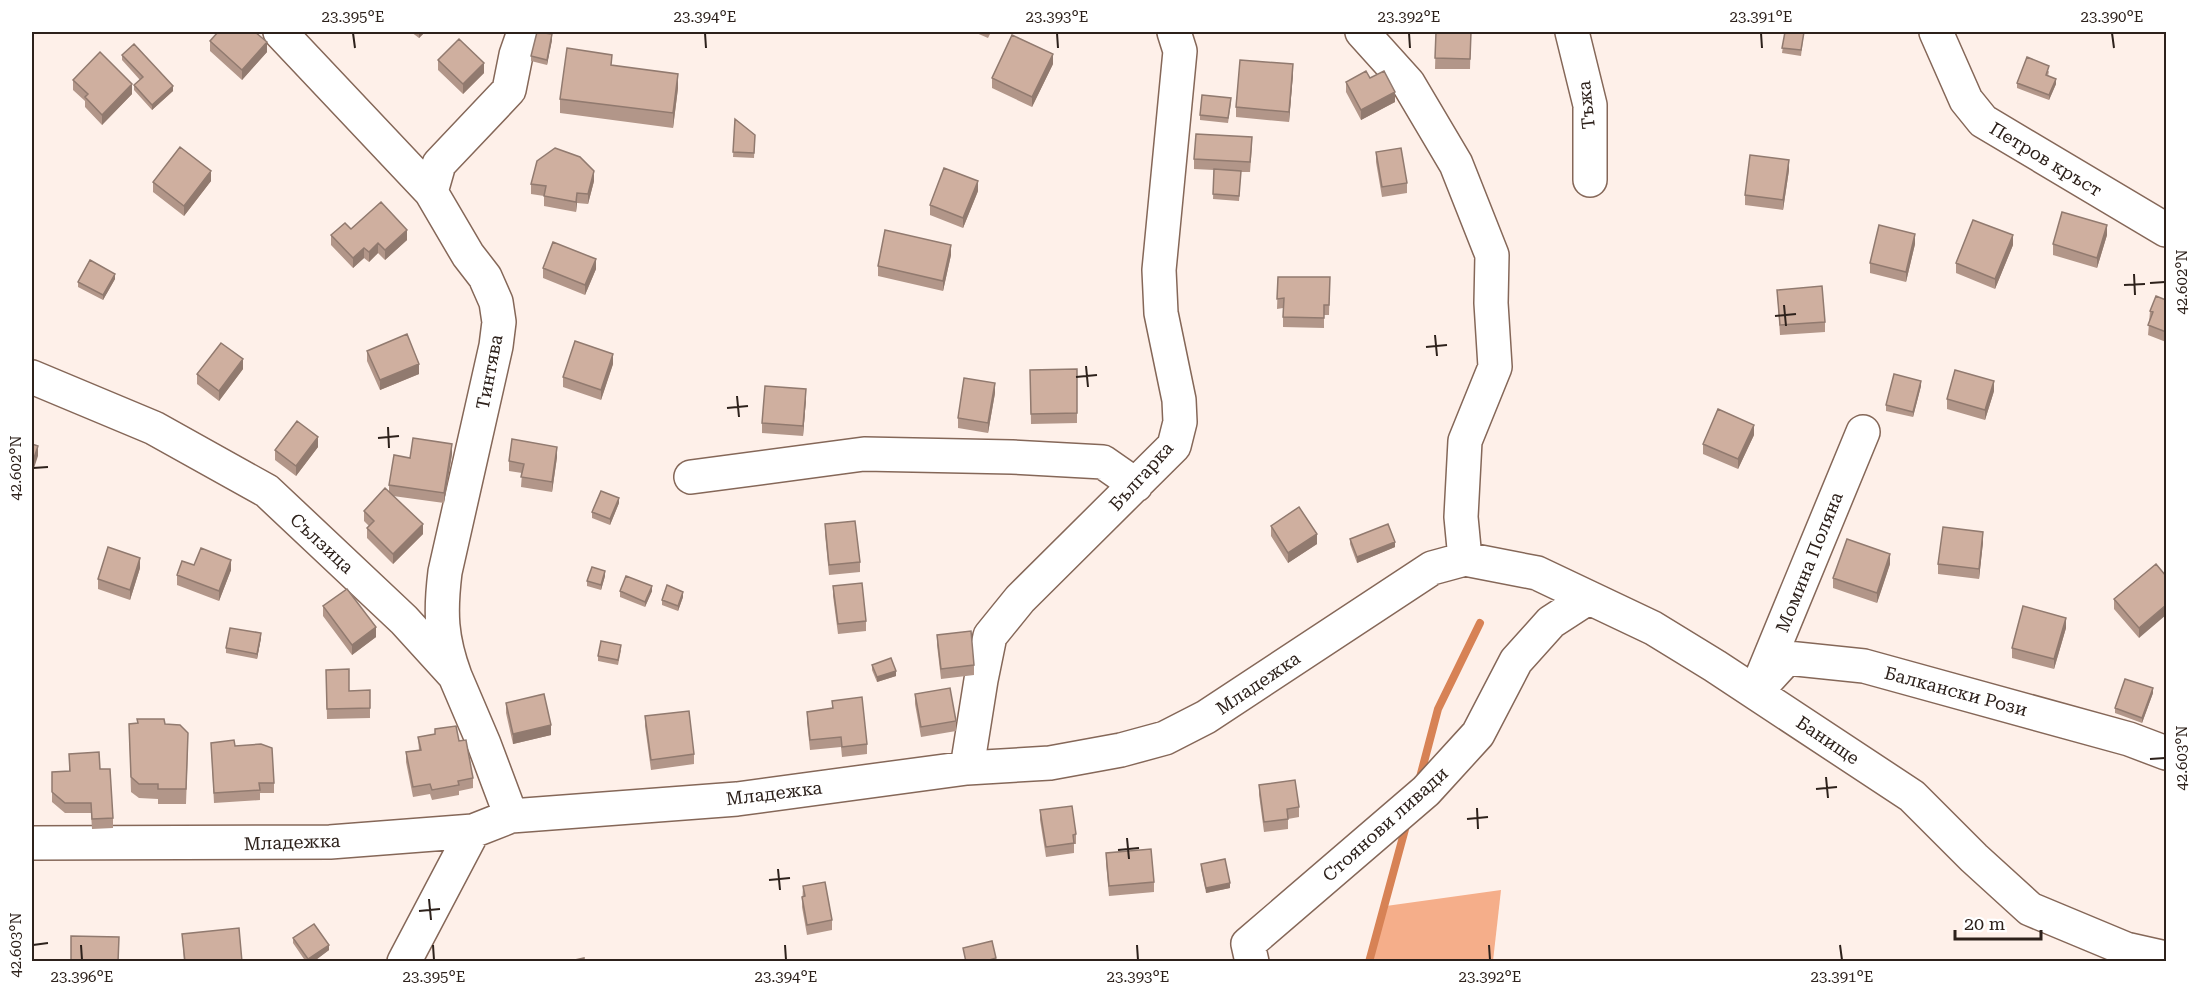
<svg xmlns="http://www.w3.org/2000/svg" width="2198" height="993" font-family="'Roboto Serif',serif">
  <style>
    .forest { fill: #f5ae8a }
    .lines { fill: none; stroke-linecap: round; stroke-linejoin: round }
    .stream { stroke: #d78255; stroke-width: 8 }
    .minor-casing { stroke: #856758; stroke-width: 36 }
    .minor { stroke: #fff; stroke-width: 33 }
    .wall { fill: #b29689 }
    .shaded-wall { fill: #917a6f }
    .building { fill: #cfaf9f; stroke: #917a6f; stroke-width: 1.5 }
    .ticks { fill: none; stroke: #2d211b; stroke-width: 2 }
    .labels { text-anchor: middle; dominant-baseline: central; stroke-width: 6; stroke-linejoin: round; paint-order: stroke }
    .street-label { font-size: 18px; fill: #2d211b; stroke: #fff }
    .neatline { fill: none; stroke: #2d211b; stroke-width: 2 }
    .ticks-label { font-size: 15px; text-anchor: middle; fill: #2d211b }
  </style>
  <rect width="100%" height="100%" fill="#fef0e9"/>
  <path class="forest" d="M1501,890L1493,961H1373L1386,906Z"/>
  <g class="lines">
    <path class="stream" d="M1419,781L1438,709L1480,623
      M1369,962L1407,822"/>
    <g class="minor-casing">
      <path id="minor" d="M280,32L431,192L468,255L485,277L496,302L499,322L496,346L445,572C440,613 441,638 455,676
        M1362,32L1408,83L1456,164L1492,255L1491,303L1495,367L1465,441L1461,517L1465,559
        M1572,32L1590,105V180
        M1936,32L1966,100L1983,121L2166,230
        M431,192L439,164L509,90L516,55L524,32
        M32,377L154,428L267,491L404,620L455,676L484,744L511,816
        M691,477L864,454L1012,457L1103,462L1136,485
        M1761,679L1863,432
        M1756,692L1787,658L1864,666L2129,739L2166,753
        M967,768L981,680L990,636L1020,599L1174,446L1180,422L1179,400L1161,313L1159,270L1180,51L1174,32
        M32,843L330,842L473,831L511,816L737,799L967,768L1050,763L1121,750L1165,738L1206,717L1432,568L1465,559L1537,573L1653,628L1715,666L1912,796L1974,858L2030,909L2126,949L2166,958
        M404,962L473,831
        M1252,962L1248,944L1426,791L1478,734L1516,661L1551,622L1588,598"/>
    </g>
    <use href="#minor" class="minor"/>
  </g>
  <path class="wall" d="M411,32H425L419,38Z
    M974,32H991L988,38Z
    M1436,32H1471L1470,69H1435Z
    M1785,32H1804L1801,56L1782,53Z
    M552,40L547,65L531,61V56Z
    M210,41L267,52L242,80L210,51Z
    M122,55L173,91L152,110L134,90V85L140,80L122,60Z
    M438,60L484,73L463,94L438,70Z
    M1053,64L1032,107L992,88V78Z
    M612,65L678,88L673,128L560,113V99Z
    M2049,71L2048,76L2056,84L2049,100L2017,88V83Z
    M1293,74L1289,122L1236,117V107Z
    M1370,78L1395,102L1361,120L1346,92V82Z
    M73,80L132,94L102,125L85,107V101L73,90Z
    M1231,103L1228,123L1200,120V115Z
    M735,119L755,135L754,158L733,157Z
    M1252,147L1250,172H1241L1239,201L1213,199L1214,170L1194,169V159Z
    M1376,152L1407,183V193L1382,197L1376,162Z
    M1789,170L1783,210L1745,205V195Z
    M211,181L184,216L153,192V182Z
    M594,181L588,204L577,203L576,212L544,206V196L531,194V184Z
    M978,191L963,228L930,215V205Z
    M351,229L407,240L385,260L378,253L369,262L364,258L353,268L331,245V235Z
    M2107,235L2097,268L2053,255V244Z
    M1915,244L1906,282L1870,273V263Z
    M2013,245L1995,289L1956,273V263Z
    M951,255L943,291L878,276V266Z
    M543,268L596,269L585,295L543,278Z
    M1278,277H1330L1329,315H1324V328L1283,327V308L1277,309Z
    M115,279L103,300L78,287V282Z
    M1777,290L1825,322V332L1780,335Z
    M2166,300V342L2148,335L2150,311Z
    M367,351L419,374L380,390L367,361Z
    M613,364L601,400L563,387V377Z
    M243,369L219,401L197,384V374Z
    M1077,369V423L1031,424L1030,370Z
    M1921,386L1913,417L1886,411V405Z
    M1994,391L1985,420L1947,409V399Z
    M995,393L988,433L958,428V418Z
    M806,399L803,436L762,433V423Z
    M1754,435L1738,469L1703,454V444Z
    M318,447L296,476L275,460V450Z
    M452,454L444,503L393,496L423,534L393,564L367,538V528L369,526L364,521V511L389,491V485L410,458Z
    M557,457L552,492L521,487L522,473L509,471V461Z
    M619,503L610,525L592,518V512Z
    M825,524L860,562V572L829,575L825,534Z
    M1271,526L1317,544L1288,563L1271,536Z
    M1350,539L1395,547L1357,563L1350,544Z
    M1983,542L1979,579L1938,574V564Z
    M1890,564L1877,603L1833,588V578Z
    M2156,564L2139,638L2114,609V599Z
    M194,565L231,570L219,601L177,585V575Z
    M140,568L130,600L98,589V579Z
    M605,576L601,590L587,586V581Z
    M833,586L866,621V631L838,634L833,596Z
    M620,591H652L645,607L620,597Z
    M683,597L678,611L662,605V600Z
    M323,606L376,637L352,655L323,616Z
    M2066,628L2054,669L2012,658V648Z
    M937,635L974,665V675L941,679L937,645Z
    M261,638L257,659L226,653V648Z
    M621,650L618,665L598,661V656Z
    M872,665L896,676L877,682L872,670Z
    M326,670L349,691L370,690V718L327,719Z
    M2153,693L2142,723L2115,713V708Z
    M915,694L956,721V731L921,737L915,704Z
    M832,701L867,744V754L842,757L841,747L810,750L807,722V712L832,709Z
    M506,703L551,735L513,744L506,713Z
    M645,716L694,754V764L651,770L645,726Z
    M129,724H165L188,747L186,804H158V799L139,798L131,792Z
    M435,729L459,741L473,778V788L459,791V795L432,800L430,794L413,797L406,762V752L419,750L418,737L435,734Z
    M211,743L235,746L274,783V793H260V800L214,803Z
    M69,754L100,769L113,818V828L92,829L91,813H65L52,802V772L69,771Z
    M1259,785L1299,807V817L1288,819V829L1264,832L1259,795Z
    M1040,810L1076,834V844H1074V853L1046,857L1040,820Z
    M1106,853L1154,882V892L1109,896L1106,863Z
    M1201,864L1230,888L1206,893L1201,869Z
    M803,886L832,920V930L807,935L802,907Z
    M182,934L242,962H184Z
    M293,938L329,950L313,962H306L293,943Z"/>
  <path class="shaded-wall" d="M419,32H425L419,38Z
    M552,34V40L547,65V60Z
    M267,42V52L242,80V70Z
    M1053,54V64L1032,107V97Z
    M484,63V73L463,94V84Z
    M1293,64V74L1289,122V112Z
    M678,74V88L673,128V113Z
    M2056,79V84L2049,100V95Z
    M132,84V94L102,125V115Z
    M173,86V91L152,110V105Z
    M1395,92V102L1361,120V110Z
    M1789,160V170L1783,210V200Z
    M211,171V181L184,216V206Z
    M594,171V181L588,204V194Z
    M978,181V191L963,228V218Z
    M577,193V203L576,212V202Z
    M2107,225V235L2097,268V258Z
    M407,230V240L385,260V250Z
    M1915,234V244L1906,282V272Z
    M2013,235V245L1995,289V279Z
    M378,243V253L369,262V252Z
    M951,245V255L943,291V281Z
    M364,248V258L353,268V258Z
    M596,259V269L585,295V285Z
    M115,274V279L103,300V295Z
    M613,354V364L601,400V390Z
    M243,359V369L219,401V391Z
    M419,364V374L380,390V380Z
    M1921,381V386L1913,417V412Z
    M1994,381V391L1985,420V410Z
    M995,383V393L988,433V423Z
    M806,389V399L803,436V426Z
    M1754,425V435L1738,469V459Z
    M318,437V447L296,476V466Z
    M452,444V454L444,503V493Z
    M38,446V456L32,474V464Z
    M557,447V457L552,492V482Z
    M619,498V503L610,525V519Z
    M423,524V534L393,564V554Z
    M1983,532V542L1979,579V569Z
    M1317,534V544L1288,563V553Z
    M1395,542V547L1357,563V557Z
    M1890,554V564L1877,603V593Z
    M140,558V568L130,600V590Z
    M231,560V570L219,601V591Z
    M605,571V576L601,590V585Z
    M652,586V591L645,607V602Z
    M683,592V597L678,611V606Z
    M2166,605V615L2139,638V628Z
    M2066,618V628L2054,669V659Z
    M376,627V637L352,655V645Z
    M261,633V638L257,659V654Z
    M896,671V676L877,682V677Z
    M2153,688V693L2142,723V718Z
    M551,725V735L513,744V734Z
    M1230,883V888L1206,893V888Z
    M329,945V950L313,962H308V959Z
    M996,958V962H983Z"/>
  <path class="building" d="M218,32H255L267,42L242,70L210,41Z
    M537,32L552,34L547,60L531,56Z
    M1436,32H1471L1470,59L1435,58Z
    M1785,32H1804L1801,50L1782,48Z
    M1012,35L1053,54L1032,97L992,78Z
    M459,39L484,63L463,84L438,60Z
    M134,44L173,86L152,105L134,85L143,77L122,55Z
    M567,48L612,55L611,65L678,74L673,113L560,99Z
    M100,52L132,84L102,115L85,97L88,94L73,80Z
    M2027,57L2049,66L2046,75L2056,79L2049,95L2017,83Z
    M1240,60L1293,64L1289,112L1236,107Z
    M1366,71L1370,78L1384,71L1395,92L1361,110L1346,82Z
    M1202,95L1231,98L1228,118L1200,115Z
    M735,119L755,135L754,153L733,152Z
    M1196,134L1252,137L1250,162L1194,159Z
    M180,147L211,171L184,206L153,182Z
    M555,148L580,157L594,171L588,194L577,193L576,202L544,196L546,186L531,184L537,161Z
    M1401,148L1407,183L1382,187L1376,152Z
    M1750,155L1789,160L1783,200L1745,195Z
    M944,168L978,181L963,218L930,205Z
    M1214,169L1241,171L1239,196L1213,194Z
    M381,202L407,230L385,250L378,243L369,252L364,248L353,258L331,235L345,223L351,229Z
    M2062,212L2107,225L2097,258L2053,244Z
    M1973,220L2013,235L1995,279L1956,263Z
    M1879,225L1915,234L1906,272L1870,263Z
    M885,230L951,245L943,281L878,266Z
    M553,242L596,259L585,285L543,268Z
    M90,260L115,274L103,295L78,282Z
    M1278,277H1330L1329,305H1324V318L1283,317L1284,298L1277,299Z
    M1822,286L1825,322L1780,325L1777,290Z
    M2156,296L2166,300V332L2148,325L2153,312L2150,311Z
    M407,334L419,364L380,380L367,351Z
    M575,341L613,354L601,390L563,377Z
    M221,343L243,359L219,391L197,374Z
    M1077,369V413L1031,414L1030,370Z
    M1955,370L1994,381L1985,410L1947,399Z
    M1894,374L1921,381L1913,412L1886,405Z
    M964,378L995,383L988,423L958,418Z
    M765,386L806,389L803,426L762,423Z
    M1718,409L1754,425L1738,459L1703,444Z
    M297,421L318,437L296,466L275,450Z
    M413,438L452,444L444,493L389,485L394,455L410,458Z
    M512,439L557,447L552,482L521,477L524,464L509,461Z
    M32,444L38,446L32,464Z
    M385,488L423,524L393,554L367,528L374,521L364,511Z
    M601,491L619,498L610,519L592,512Z
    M1299,507L1317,534L1288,553L1271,526Z
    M855,521L860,562L829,565L825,524Z
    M1388,524L1395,542L1357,557L1350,539Z
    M1943,527L1983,532L1979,569L1938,564Z
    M1847,539L1890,554L1877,593L1833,578Z
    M108,547L140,558L130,590L98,579Z
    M201,548L231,560L219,591L177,575L182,561L194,565Z
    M2156,564L2166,576V605L2139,628L2114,599Z
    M592,567L605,571L601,585L587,581Z
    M626,576L652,586L645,602L620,591Z
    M862,583L866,621L838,624L833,586Z
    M667,585L683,592L678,606L662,600Z
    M347,589L376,627L352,645L323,606Z
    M2023,606L2066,618L2054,659L2012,648Z
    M230,628L261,633L257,654L226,648Z
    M971,631L974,665L941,669L937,635Z
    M601,641L621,645L618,660L598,656Z
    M891,658L896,671L877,677L872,665Z
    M349,669V691L370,690V708L327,709L326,670Z
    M2125,679L2153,688L2142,718L2115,708Z
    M950,688L956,721L921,727L915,694Z
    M544,694L551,725L513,734L506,703Z
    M862,697L867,744L842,747L841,737L810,740L807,712L833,708L832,701Z
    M689,711L694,754L651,760L645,716Z
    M137,719H164L165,724L180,725L188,733L186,789H158V784H139L131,777L129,724L138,723Z
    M456,726L459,741L466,740L473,778L458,781L459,785L432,790L430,784L413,787L406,752L421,750L418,737L435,734V729Z
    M234,740L235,746L261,744L272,748L274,783H259L260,790L214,793L211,743Z
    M99,752L100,769H110L113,818L92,819L91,803H65L52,792V772L70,771L69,754Z
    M1295,780L1299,807L1287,809L1288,819L1264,822L1259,785Z
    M1072,806L1076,834L1073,835L1074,843L1046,847L1040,810Z
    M1151,849L1154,882L1109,886L1106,853Z
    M1225,859L1230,883L1206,888L1201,864Z
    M825,882L832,920L807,925L802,897L805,896L803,886Z
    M314,924L329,945L308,959L293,938Z
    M239,928L242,962H185L182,934Z
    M71,936L119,937L118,962H71Z
    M992,941L996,958L983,962H966L963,948Z
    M584,958V962H566Z"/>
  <path class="ticks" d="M353,33L355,48M705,33L706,48M1057,33L1058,48M1409,33L1410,48M1761,33L1762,48M2112,33L2114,48M2134,274L2135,295M2150,283L2165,282M2124,285L2145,284M1784,305L1786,326M1775,316L1796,314M1435,335L1437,356M1426,347L1447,345M1086,366L1088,387M1076,377L1097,375M737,396L739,417M727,408L748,406M388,427L389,448M378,438L399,436M33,468L48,467M2150,759L2165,758M1826,777L1828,798M1816,789L1837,787M1477,808L1478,829M1467,819L1488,817M1127,838L1129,859M1118,850L1139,848M778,869L780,890M769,880L790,878M429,899L431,920M419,911L440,909M33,945L48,943M81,945L82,960M433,945L434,960M785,945L786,960M1137,945L1138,960M1489,945L1490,960M1840,945L1842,960"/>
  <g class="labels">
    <g class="street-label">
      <text transform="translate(1586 105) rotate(-96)">Тъжа</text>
      <text transform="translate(2046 159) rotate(31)">Петров кръст</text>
      <text transform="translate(489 372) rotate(-79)">Тинтява</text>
      <text transform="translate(1141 476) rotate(-48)">Българка</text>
      <text transform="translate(322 543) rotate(43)">Сълзица</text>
      <text transform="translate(1809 562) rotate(-68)">Момина Поляна</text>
      <text transform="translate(1258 683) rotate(-34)">Младежка</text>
      <text transform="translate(1956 691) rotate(15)">Балкански Рози</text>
      <text transform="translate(1828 740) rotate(34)">Банище</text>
      <text transform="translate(774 793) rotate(-7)">Младежка</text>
      <text transform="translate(1385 824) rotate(-42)">Стоянови ливади</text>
      <text transform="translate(292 842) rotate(-2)">Младежка</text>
    </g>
  </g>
  <rect width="2198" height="993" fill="none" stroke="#ffffff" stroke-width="66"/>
  <path d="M1955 930v9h86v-9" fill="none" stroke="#2d211b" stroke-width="3"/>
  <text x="1964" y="930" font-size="18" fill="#2d211b" stroke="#ffffff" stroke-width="4.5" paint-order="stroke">20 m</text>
  <rect x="33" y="33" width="2132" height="927" class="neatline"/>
  <g class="ticks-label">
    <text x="353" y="22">23.395°E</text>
    <text x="705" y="22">23.394°E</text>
    <text x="1057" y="22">23.393°E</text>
    <text x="1409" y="22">23.392°E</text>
    <text x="1761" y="22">23.391°E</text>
    <text x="2112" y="22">23.390°E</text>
    <text transform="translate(2182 282) rotate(-90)" y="5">42.602°N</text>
    <text transform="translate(16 468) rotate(-90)" y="5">42.602°N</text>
    <text transform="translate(2182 758) rotate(-90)" y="5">42.603°N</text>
    <text transform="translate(16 945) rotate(-90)" y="5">42.603°N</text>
    <text x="82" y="982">23.396°E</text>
    <text x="434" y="982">23.395°E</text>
    <text x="786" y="982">23.394°E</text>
    <text x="1138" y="982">23.393°E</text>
    <text x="1490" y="982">23.392°E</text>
    <text x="1842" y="982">23.391°E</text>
  </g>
</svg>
